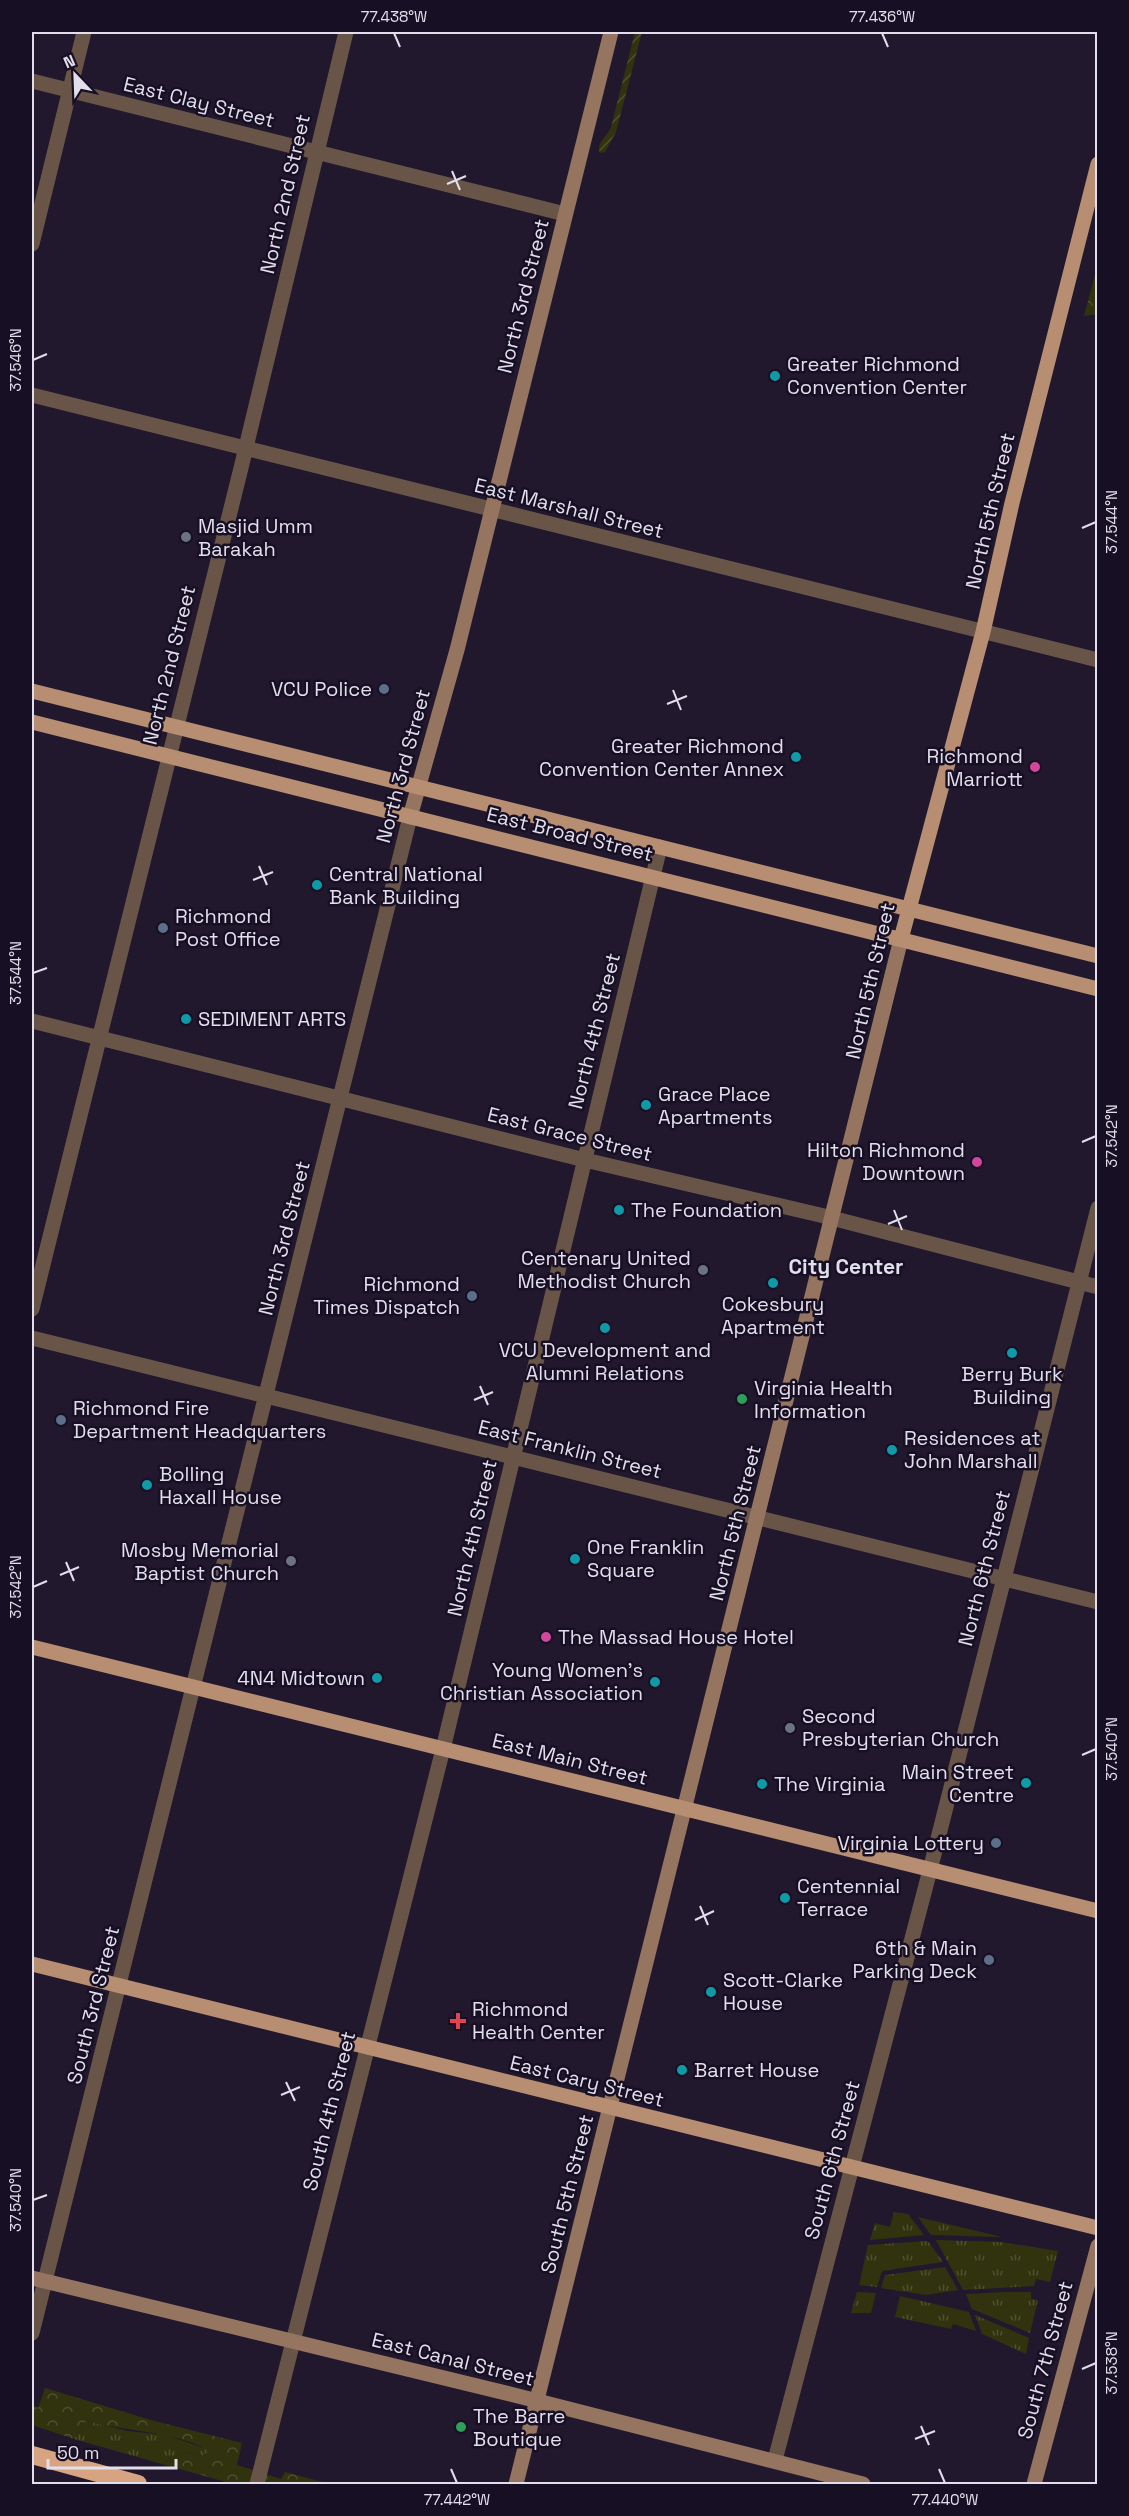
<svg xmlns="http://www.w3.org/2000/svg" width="1129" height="2516" font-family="'Space Grotesk',sans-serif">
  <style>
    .grass { fill: url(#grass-tufts) }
    .forest { fill: url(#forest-crowns) }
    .garden { fill: url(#garden-furrows) }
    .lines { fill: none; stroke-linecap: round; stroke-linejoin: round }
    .tertiary { stroke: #695548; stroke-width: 15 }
    .secondary { stroke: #95755f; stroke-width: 15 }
    .primary { stroke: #b78e71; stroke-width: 15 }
    .motorway { stroke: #d6a481; stroke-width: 18 }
    .ticks { fill: none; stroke: #e3deec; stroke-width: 2 }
    .culture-dot { fill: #0f9aa8; stroke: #170f23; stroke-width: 2 }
    .worship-dot { fill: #6b7280; stroke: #170f23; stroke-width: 2 }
    .service-dot { fill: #5c6f8a; stroke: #170f23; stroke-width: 2 }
    .hotel-dot { fill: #d1479c; stroke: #170f23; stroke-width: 2 }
    .leisure-dot { fill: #2e9e5b; stroke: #170f23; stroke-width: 2 }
    .health-dot { fill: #e0444e; stroke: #170f23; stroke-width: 2 }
    .labels { text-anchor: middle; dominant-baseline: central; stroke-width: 5; stroke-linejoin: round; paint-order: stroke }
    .street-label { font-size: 20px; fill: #e3deec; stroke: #170f23 }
    .poi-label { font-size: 20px; fill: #e3deec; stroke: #170f23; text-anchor: start }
    .neighbourhood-label { font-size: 21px; font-weight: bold; fill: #e3deec; stroke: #170f23 }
    .neatline { fill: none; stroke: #e3deec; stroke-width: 2 }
    .ticks-label { font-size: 15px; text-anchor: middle; fill: #e3deec }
  </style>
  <defs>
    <pattern id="grass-tufts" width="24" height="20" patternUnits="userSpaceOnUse" patternTransform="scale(1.5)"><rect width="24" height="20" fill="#30330d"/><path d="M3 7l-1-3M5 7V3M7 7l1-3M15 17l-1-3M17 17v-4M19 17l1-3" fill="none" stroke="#4e5030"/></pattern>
    <pattern id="forest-crowns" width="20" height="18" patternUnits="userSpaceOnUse" patternTransform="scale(1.5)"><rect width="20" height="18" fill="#30330d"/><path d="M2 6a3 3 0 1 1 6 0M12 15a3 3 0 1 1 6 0" fill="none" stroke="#4e5030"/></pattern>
    <pattern id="garden-furrows" width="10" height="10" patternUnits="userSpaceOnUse" patternTransform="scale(1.5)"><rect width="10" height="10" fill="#30330d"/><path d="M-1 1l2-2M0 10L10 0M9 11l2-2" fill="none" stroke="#4e5030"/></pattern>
  </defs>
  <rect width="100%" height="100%" fill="#21182d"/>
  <path class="grass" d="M894,2212L908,2214L924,2235L870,2240L875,2223L890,2227Z
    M918,2217L1002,2237L931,2235Z
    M936,2240L1001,2242L1058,2251L1050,2282L1036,2279L1034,2286L963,2290Z
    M928,2241L943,2262L882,2271L877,2287L859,2285L868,2245Z
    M945,2267L958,2290L926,2295L881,2288L885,2275Z
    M857,2292L876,2293L871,2313H851Z
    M1005,2292H1031V2299L1038,2300L1030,2333L972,2309L966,2294Z
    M900,2296L969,2312L976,2331L953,2324L951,2329L895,2317Z
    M975,2315L1029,2338L1026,2354L982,2334Z
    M87,2421L128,2431L166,2435L210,2450L203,2456L185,2452L162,2464L74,2439L81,2426Z"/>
  <path class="forest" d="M1097,266V314L1084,316L1097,267Z
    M45,2388L151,2420L242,2443L237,2465L281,2479L285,2472L330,2484H233L162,2464L185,2452L203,2456L209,2450C172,2431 128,2432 87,2421L81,2426L74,2439L32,2425V2405L38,2408Z"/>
  <path class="garden" d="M635,32H642L616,132L605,152L600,153C596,142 607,137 611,127Z"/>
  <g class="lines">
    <path class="tertiary" d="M32,81L565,214
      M32,244L84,32
      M32,395L1098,660
      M32,1021L585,1160L820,1215L1098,1287
      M32,1309L241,468L346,32
      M32,1338L1098,1602
      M32,2333L410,817
      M775,2460L930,1870L1098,1208
      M257,2484L443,1749L660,847"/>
    <path class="secondary" d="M410,817L457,650L611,32
      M32,2278L514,2395L863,2484
      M516,2484L901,939
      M1034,2484L1098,2246"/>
    <path class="primary" d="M32,691L1098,956
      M32,722L1098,989
      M901,939L983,632L1012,503L1098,164
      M32,1647L1098,1911
      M32,1964L1098,2228"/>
    <path class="motorway" d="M32,2455L138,2484"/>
  </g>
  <path class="ticks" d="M394,33L400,47M882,33L888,47M452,171L460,190M447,184L466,176M33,360L47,354M1082,528L1096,522M673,690L681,710M667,704L687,696M259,866L267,885M253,880L273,872M33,973L47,968M1082,1142L1096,1136M894,1210L902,1230M888,1224L907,1216M480,1386L488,1405M474,1400L493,1392M66,1562L74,1581M60,1575L79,1567M33,1587L47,1581M1082,1755L1096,1749M700,1906L708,1925M695,1920L714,1911M286,2082L295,2101M281,2095L300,2087M33,2200L47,2195M1082,2369L1096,2363M921,2426L929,2445M915,2439L935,2431M451,2469L457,2483M939,2469L945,2483"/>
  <g class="culture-dot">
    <circle cx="775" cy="376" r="6"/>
    <circle cx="796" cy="757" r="6"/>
    <circle cx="317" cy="885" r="6"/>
    <circle cx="186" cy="1019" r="6"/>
    <circle cx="646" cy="1105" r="6"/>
    <circle cx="619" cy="1210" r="6"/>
    <circle cx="773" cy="1283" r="6"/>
    <circle cx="605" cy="1328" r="6"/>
    <circle cx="1012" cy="1353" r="6"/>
    <circle cx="892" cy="1450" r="6"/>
    <circle cx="147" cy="1485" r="6"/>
    <circle cx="575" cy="1559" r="6"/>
    <circle cx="377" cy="1678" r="6"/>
    <circle cx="655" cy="1682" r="6"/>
    <circle cx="1026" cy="1783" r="6"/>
    <circle cx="762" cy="1784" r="6"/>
    <circle cx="785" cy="1898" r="6"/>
    <circle cx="711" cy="1992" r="6"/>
    <circle cx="682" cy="2070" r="6"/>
  </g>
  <g class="worship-dot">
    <circle cx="186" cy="537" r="6"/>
    <circle cx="703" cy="1270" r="6"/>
    <circle cx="291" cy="1561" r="6"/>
    <circle cx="790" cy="1728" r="6"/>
  </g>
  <g class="service-dot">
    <circle cx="384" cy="689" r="6"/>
    <circle cx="163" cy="928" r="6"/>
    <circle cx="472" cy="1296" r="6"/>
    <circle cx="61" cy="1420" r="6"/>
    <circle cx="996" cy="1843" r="6"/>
    <circle cx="989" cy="1960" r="6"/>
  </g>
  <g class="hotel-dot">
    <circle cx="1035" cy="767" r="6"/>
    <circle cx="977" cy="1162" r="6"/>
    <circle cx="546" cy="1637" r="6"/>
  </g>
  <g class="leisure-dot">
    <circle cx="742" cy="1399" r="6"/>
    <circle cx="461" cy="2427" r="6"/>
  </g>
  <path class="health-dot" d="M455 2012h6v6h6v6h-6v6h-6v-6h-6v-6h6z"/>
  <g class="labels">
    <g class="street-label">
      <text transform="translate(199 102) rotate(14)">East Clay Street</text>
      <text transform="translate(285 194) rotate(-77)">North 2nd Street</text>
      <text transform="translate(523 296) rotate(-76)">North 3rd Street</text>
      <text transform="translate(569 508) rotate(14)">East Marshall Street</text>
      <text transform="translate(990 511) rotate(-77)">North 5th Street</text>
      <text transform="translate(169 665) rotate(-76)">North 2nd Street</text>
      <text transform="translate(403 766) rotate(-75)">North 3rd Street</text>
      <text transform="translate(570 834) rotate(14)">East Broad Street</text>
      <text transform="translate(870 981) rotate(-77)">North 5th Street</text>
      <text transform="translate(594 1031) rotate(-76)">North 4th Street</text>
      <text transform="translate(570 1134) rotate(14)">East Grace Street</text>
      <text transform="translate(284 1238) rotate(-76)">North 3rd Street</text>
      <text transform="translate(570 1449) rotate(14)">East Franklin Street</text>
      <text transform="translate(735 1523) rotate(-76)">North 5th Street</text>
      <text transform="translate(472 1538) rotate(-77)">North 4th Street</text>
      <text transform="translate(984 1568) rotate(-76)">North 6th Street</text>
      <text transform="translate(570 1759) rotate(14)">East Main Street</text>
      <text transform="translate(93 2005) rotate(-76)">South 3rd Street</text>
      <text transform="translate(587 2081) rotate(14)">East Cary Street</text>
      <text transform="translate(329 2111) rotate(-76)">South 4th Street</text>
      <text transform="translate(832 2160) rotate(-75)">South 6th Street</text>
      <text transform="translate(567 2194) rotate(-76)">South 5th Street</text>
      <text transform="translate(453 2359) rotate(14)">East Canal Street</text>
      <text transform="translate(1045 2360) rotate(-75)">South 7th Street</text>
    </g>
    <g class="poi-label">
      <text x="787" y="364">Greater Richmond<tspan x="787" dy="23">Convention Center</tspan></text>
      <text x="198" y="526">Masjid Umm<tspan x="198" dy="23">Barakah</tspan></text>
      <text x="372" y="689" text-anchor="end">VCU Police</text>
      <text x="784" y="746" text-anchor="end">Greater Richmond<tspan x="784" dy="23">Convention Center Annex</tspan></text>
      <text x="1023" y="756" text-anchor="end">Richmond<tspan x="1023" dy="23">Marriott</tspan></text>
      <text x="329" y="874">Central National<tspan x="329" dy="23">Bank Building</tspan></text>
      <text x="175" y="916">Richmond<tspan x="175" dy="23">Post Office</tspan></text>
      <text x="198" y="1019">SEDIMENT ARTS</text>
      <text x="658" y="1094">Grace Place<tspan x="658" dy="23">Apartments</tspan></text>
      <text x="965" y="1150" text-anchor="end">Hilton Richmond<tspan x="965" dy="23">Downtown</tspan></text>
      <text x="631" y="1210">The Foundation</text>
      <text x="691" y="1258" text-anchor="end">Centenary United<tspan x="691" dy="23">Methodist Church</tspan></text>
      <text x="460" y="1284" text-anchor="end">Richmond<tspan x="460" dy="23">Times Dispatch</tspan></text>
      <text x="773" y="1304" text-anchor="middle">Cokesbury<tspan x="773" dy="23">Apartment</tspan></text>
      <text x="605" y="1350" text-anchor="middle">VCU Development and<tspan x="605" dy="23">Alumni Relations</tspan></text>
      <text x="1012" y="1374" text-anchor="middle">Berry Burk<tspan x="1012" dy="23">Building</tspan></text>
      <text x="754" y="1388">Virginia Health<tspan x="754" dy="23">Information</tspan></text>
      <text x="73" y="1408">Richmond Fire<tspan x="73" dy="23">Department Headquarters</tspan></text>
      <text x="904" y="1438">Residences at<tspan x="904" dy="23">John Marshall</tspan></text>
      <text x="159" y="1474">Bolling<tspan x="159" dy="23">Haxall House</tspan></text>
      <text x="587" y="1547">One Franklin<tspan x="587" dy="23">Square</tspan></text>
      <text x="279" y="1550" text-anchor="end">Mosby Memorial<tspan x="279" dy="23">Baptist Church</tspan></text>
      <text x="558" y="1637">The Massad House Hotel</text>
      <text x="643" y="1670" text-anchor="end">Young Women's<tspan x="643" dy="23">Christian Association</tspan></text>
      <text x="365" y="1678" text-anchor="end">4N4 Midtown</text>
      <text x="802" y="1716">Second<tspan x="802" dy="23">Presbyterian Church</tspan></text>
      <text x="1014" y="1772" text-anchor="end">Main Street<tspan x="1014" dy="23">Centre</tspan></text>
      <text x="774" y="1784">The Virginia</text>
      <text x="984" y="1843" text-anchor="end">Virginia Lottery</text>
      <text x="797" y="1886">Centennial<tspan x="797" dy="23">Terrace</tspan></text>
      <text x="977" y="1948" text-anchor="end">6th &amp; Main<tspan x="977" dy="23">Parking Deck</tspan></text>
      <text x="723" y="1980">Scott-Clarke<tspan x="723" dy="23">House</tspan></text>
      <text x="472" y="2009">Richmond<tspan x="472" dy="23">Health Center</tspan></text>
      <text x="694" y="2070">Barret House</text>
      <text x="473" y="2416">The Barre<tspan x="473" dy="23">Boutique</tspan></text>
    </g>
    <g class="neighbourhood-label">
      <text x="846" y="1266">City Center</text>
    </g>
  </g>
  <rect width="1129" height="2516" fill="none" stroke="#170f23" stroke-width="66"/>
  <g transform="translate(75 75) rotate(337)" stroke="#170f23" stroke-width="4.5" paint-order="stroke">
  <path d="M0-4.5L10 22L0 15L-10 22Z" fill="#e3deec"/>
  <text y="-9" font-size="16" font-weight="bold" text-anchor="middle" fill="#e3deec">N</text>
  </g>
  <path d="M48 2459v9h128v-9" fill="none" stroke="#e3deec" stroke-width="3"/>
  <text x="57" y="2459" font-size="18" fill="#e3deec" stroke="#170f23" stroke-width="4.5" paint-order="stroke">50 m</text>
  <rect x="33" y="33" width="1063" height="2450" class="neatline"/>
  <g class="ticks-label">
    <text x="394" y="22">77.438°W</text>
    <text x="882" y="22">77.436°W</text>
    <text transform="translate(16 360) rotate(-90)" y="5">37.546°N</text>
    <text transform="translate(1112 522) rotate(-90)" y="5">37.544°N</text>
    <text transform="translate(16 973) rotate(-90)" y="5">37.544°N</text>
    <text transform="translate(1112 1136) rotate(-90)" y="5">37.542°N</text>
    <text transform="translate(16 1587) rotate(-90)" y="5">37.542°N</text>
    <text transform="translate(1112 1749) rotate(-90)" y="5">37.540°N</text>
    <text transform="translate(16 2200) rotate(-90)" y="5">37.540°N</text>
    <text transform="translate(1112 2363) rotate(-90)" y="5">37.538°N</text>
    <text x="457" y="2505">77.442°W</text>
    <text x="945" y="2505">77.440°W</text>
  </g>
</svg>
